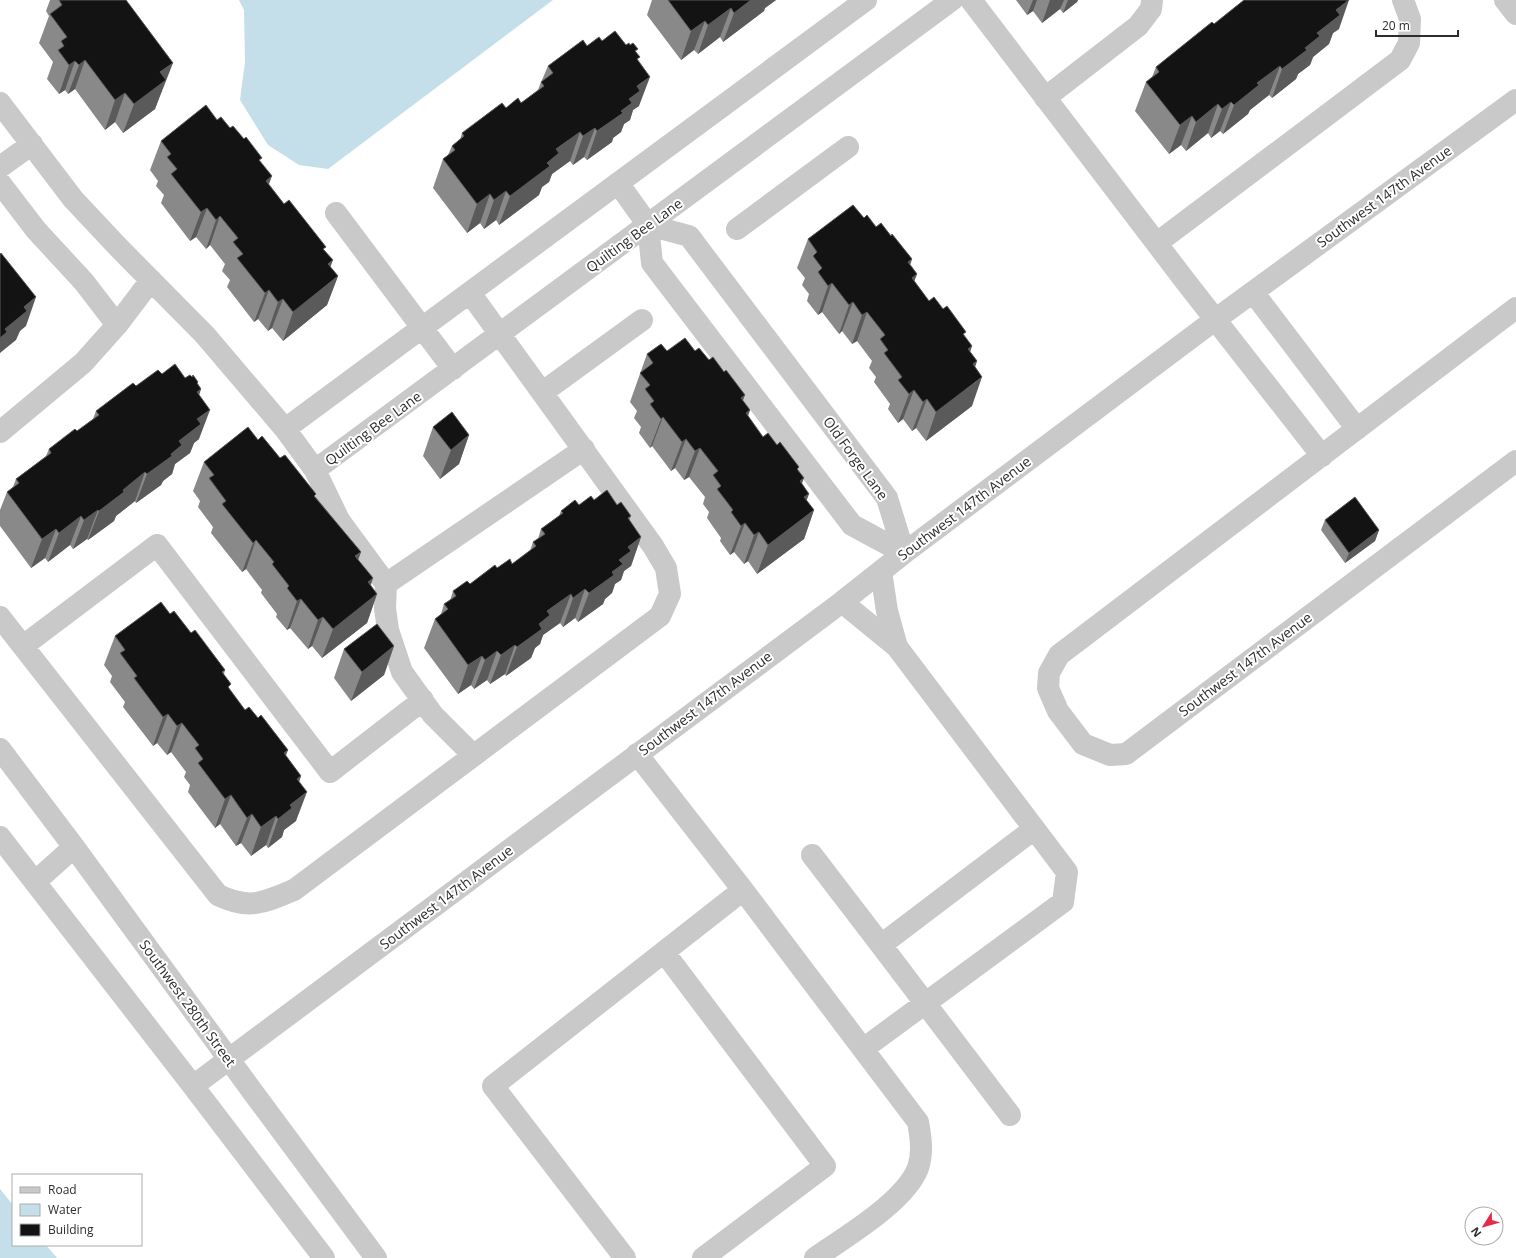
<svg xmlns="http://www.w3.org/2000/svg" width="1516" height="1258" font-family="'Open Sans',sans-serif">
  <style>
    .water { fill: #c4deea }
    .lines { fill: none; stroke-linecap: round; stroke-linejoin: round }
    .minor { stroke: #c9c9c9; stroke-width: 22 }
    .wall { fill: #898989 }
    .shaded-wall { fill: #5a5a5a }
    .building { fill: #131313; stroke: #5a5a5a }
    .labels { text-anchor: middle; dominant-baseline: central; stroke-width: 4; stroke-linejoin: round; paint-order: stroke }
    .street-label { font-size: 14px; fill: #2c2c2c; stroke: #fff }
  </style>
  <rect width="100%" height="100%" fill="#fff"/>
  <path class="water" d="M239,0H553L328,169L299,165L268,145L240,100L245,62L244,10Z
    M0,1189L13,1205V1245H46L57,1258H0Z"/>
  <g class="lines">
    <path class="minor" d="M971,0L1186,282L1322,456
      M1505,0L1516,14
      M1045,98L1138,26L1151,9L1152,0
      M0,103L73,199L119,248L205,335L285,429L315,470L339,520L386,584L385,608L388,630L402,672L433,715L473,755
      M0,167L32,144
      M0,183L36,230L84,282L117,325
      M618,183L648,225L652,263L852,525L904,553
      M336,213L453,369
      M648,225L689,236L887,498L904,553
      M737,229L848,147
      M1157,243L1400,60L1409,43L1410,19L1403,0
      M1253,292L1357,429
      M1516,308L1059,655L1049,673L1048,688L1058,711L1083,744L1110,755L1126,754L1516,461
      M543,392L642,320
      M285,429L866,0
      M0,432L83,363L117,325L151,280
      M315,470L952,0
      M881,571L887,611L897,647
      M386,584L584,449
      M842,602L897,647L1067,872L1063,902L863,1049
      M0,617L218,895C249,910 263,903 294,890L660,616L670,594L666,568L653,546L470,293
      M23,646L157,545L330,772L423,700
      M0,749L74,847L255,1095L376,1258
      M0,837L193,1086L324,1258
      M812,855L881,945
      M35,882L74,847
      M743,890L918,1122C921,1138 923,1153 918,1168C905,1202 845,1237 815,1258
      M664,952L825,1166L703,1258
      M193,1086L842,602L904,553L1216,319L1516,100
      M1010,1115L881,945L1034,829
      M625,1258L493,1086L743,890L637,754"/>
  </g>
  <path class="wall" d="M50,0H126L162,92H161L155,109L123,133L115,122L105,130L75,89L68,94L65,90L59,94L47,79L53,62L39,43L49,16L46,11Z
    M652,0H776L765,8L764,11L723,42L720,37L698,54L694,50L681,60L647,15Z
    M1016,0H1078L1077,2L1063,13L1060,9L1042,23L1033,11L1027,15Z
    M1214,24L1339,29L1333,33L1329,44L1313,57L1310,65L1298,74L1296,79L1272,98L1269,95L1250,110L1248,114L1223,134L1220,131L1211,138L1208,133L1186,151L1181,145L1169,154L1135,111L1146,82L1152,77L1156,67Z
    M602,41L626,45L637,53L638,61L639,106L633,110L630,120L624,124L621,132L613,138L612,142L587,160L584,157L573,165L570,161L552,174L549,182L542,187L539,195L499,225L496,220L484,229L480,223L467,233L433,188L443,159L448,155L452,146L460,140L462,133L506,108L521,103L538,90L541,82L542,80L548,66L587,46Z
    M217,120L230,128L261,163L269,184L284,204L325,251L330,267L338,276L327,305L283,341L272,328L268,331L258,319L254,322L227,287L230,280L222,271L225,264L210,245L206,249L196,237L190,241L161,203L164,195L156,186L158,181L150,170L161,141Z
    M864,218L891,236L912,259L910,265L917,274L914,281L929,301L943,309L964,335L972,346L970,352L977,361L975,367L972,406L926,441L916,428L912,431L903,419L898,423L888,409L890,404L874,382L876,377L869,368L872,361L857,341L852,344L842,331L839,334L822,312L818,315L807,301L809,294L802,285L805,278L797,268L808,239Z
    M667,351H695L709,360L743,401L750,410L748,416L763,437L777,445L798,470L807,501L814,510L804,539L757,574L748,561L744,564L734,552L730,555L720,541L721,538L707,518L709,512L703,504L705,497L689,477L684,480L675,468L671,471L652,446L650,448L639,433L641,427L634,418L637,411L630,402L647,354Z
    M162,374L185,378L192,377L198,382L197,384L201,389L199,395V439L194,443L190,453L175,464L172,474L163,481L161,485L136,503L135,501L116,516L114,521L88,540L87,539L73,549L70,545L48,562L45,558L31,568L0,526V510L7,492L13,487L16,479L46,456L49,449L77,431L93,419L96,411L136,386Z
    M433,427L469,435L459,464L440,479L423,456Z
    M258,440L280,458L315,496L361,552L358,560L373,578L371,585L377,594L367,623L322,658L312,646L308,649L290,628L287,630L276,617L277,614L261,593L262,590L246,569L242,572L211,533L213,527L198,507L200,501L193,491L204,462Z
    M594,500L617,505L631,516L629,521L641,537L631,566L624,571L621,580L615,584L612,593L605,599L603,604L578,622L575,618L563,627L560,623L543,635L540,644L535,648L531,658L506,676L505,674L490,684L487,680L474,689L471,685L458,694L424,648L435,619L441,614L444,604L450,601L453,591L470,584L497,568L512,564L530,551L533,542L538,539L541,529L559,516L561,511Z
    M1325,520L1379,530L1375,541L1345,563L1321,530Z
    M170,614L191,633L225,670L224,674L230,690L245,710L258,718L288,750L285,755L301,776L299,782L296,821L284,830L282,837L268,848L266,845L251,856L241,843L236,846L220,824L215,828L188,792L190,785L184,777L186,772L171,752L167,755L157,743L153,746L123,707L125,702L110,682L112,676L104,665L115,636Z
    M394,646L384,675L351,701L334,678L344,649Z"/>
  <path class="shaded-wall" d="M751,0H776L765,8L764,11L723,42L734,13Z
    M1033,0H1037L1033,11L1027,15Z
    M1050,0H1064L1060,9L1042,23Z
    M1068,0H1078L1077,2L1063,13Z
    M1349,0L1339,29L1333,33L1329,44L1313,57L1310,65L1298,74L1296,79L1272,98L1282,69L1305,48L1336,10Z
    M731,8L720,37L698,54L708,25Z
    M705,21L694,50L681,60L691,31Z
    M85,60L75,89L68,94L79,65Z
    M75,61L65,90L59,94L69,65Z
    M173,63L155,109L123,133L134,104L160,72Z
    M1280,66L1269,95L1250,110L1248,114L1223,134L1234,105L1257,83Z
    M650,77L639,106L633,110L630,120L624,124L621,132L613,138L612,142L587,160L597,131L621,111L637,86Z
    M125,93L115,122L105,130L115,100Z
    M1231,102L1220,131L1211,138L1222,109Z
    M1218,104L1208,133L1186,151L1196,122Z
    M1192,116L1181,145L1169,154L1180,125Z
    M595,128L584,157L573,165L583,136Z
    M580,132L570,161L552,174L549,182L542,187L539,195L499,225L510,196L556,149Z
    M272,176L261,205L266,181Z
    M506,191L496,220L484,229L494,200Z
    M490,194L480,223L467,233L477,204Z
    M207,208L196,237L190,241L201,212Z
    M220,216L210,245L206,249L216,220Z
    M912,259L901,288L908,262Z
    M333,260L322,289L338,276L327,305L283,341L293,312L328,264Z
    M917,274L906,303L912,278Z
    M832,283L822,312L818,315L828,286Z
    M269,290L258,319L254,322L265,293Z
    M36,297L26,326L20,331L16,340L0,353V338L5,329L24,307Z
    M283,299L272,328L268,331L278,302Z
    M853,302L842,331L839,334L849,305Z
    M867,312L857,341L852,344L862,315Z
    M972,346L962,375L968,349Z
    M977,361L967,389L982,377L972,406L926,441L936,412L973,364Z
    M201,389L191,418L197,392Z
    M914,390L903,419L898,423L909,394Z
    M745,395L734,424L741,398Z
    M927,399L916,428L912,431L923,402Z
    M210,410L199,439L194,443L190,453L175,464L172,474L163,481L161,485L136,503L147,474L171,454L179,441L197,419Z
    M750,410L739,439L746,413Z
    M663,417L652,446L650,448L661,419Z
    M469,435L459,464L440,479L451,450Z
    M686,439L675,468L671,471L682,442Z
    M700,448L689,477L684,480L695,451Z
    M145,472L135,501L116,516L114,521L88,540L99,511L123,490Z
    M804,478L793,507L800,481Z
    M809,494L799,521L814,510L804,539L757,574L768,545L804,497Z
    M98,510L87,539L73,549L84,520Z
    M81,516L70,545L48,562L59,533Z
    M745,523L734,552L730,555L741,526Z
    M56,529L45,558L31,568L42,539Z
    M1379,530L1375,541L1345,563L1349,553Z
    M759,532L748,561L744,564L754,535Z
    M641,537L631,566L624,571L621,580L615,584L612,593L605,599L603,604L578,622L589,593L612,572L619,560L628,547Z
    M256,540L246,569L242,572L253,543Z
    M361,552L350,581L355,556Z
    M373,578L363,605L377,594L367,623L322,658L333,629L368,582Z
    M585,589L575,618L563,627L573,598Z
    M571,594L560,623L543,635L540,644L535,648L531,658L506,676L517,647L547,611Z
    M301,599L290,628L287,630L297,601Z
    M323,617L312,646L308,649L318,620Z
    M515,645L505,674L490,684L501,655Z
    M394,646L384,675L351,701L362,672Z
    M497,651L487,680L474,689L485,660Z
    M482,656L471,685L458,694L468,665Z
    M168,714L157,743L153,746L163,717Z
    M182,723L171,752L167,755L177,726Z
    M288,750L277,779L284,753Z
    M301,776L291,804L307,792L296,821L284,830L282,837L268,848L278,819L297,779Z
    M231,795L220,824L215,828L225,799Z
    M252,814L241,843L236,846L247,818Z
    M276,816L266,845L251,856L261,827Z"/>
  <path class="building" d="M59,0H126L173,63L160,72L166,80L134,104L125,93L115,100L85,60L79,65L75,61L69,65L58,50L64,46L61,41L67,37L50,14L62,5Z
    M668,0H751L734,13L731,8L708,25L705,21L691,31Z
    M1244,0H1349L1336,10L1340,15L1317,33L1320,36L1305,48L1307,50L1282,69L1280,66L1257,83L1259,85L1234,105L1231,102L1222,109L1218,104L1196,122L1192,116L1180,125L1146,82L1159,72L1156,67L1212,22L1214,24Z
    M615,31L626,45L629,43L630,45L633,43L638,49L635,51L640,57L637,59L650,77L637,86L640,91L629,99L632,103L621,111L623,113L597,131L595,128L583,136L580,132L556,149L559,153L547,163L550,166L510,196L506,191L494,200L490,194L477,204L443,159L455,150L452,146L464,136L462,133L502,103L506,108L518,98L521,103L544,86L541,82L553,73L548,66L583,40L587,46L599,37L602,41Z
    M206,105L217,120L221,117L230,128L233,126L244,139L246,137L262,158L259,160L272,176L266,181L284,204L289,200L326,247L323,249L333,260L328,264L338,276L293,312L283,299L278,302L269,290L265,293L237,258L243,254L233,242L238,238L220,216L216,220L207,208L201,212L171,174L177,169L167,157L171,154L161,141Z
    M853,205L864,218L867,215L876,227L881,223L891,236L892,234L912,259L908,262L917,274L912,278L929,301L934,297L943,309L947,306L966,332L963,334L972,346L968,349L977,361L973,364L982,377L936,412L927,399L923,402L914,390L909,394L898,380L902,377L884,353L888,350L880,339L885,335L867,312L862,315L853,302L849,305L832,283L828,286L818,272L822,268L813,256L817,252L808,239Z
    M1,253L36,297L24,307L27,311L5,329L7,332L0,338V254Z
    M685,338L695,351L699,348L709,360L713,357L724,372L726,370L745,395L741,398L750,410L746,413L763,437L768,433L777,445L780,442L799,467L797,469L804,478L800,481L809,494L804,497L814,510L768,545L759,532L754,535L745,523L741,526L731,512L733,510L717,489L721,486L713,475L718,471L700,448L695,451L686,439L682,442L663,417L661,419L650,404L654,401L645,389L650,385L640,373L653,363L647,354L661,344L667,351Z
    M175,364L185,378L190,375L192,377L193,375L198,382L197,383L201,389L197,392L210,410L197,419L201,424L179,441L182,445L171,454L172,456L147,474L145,472L123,490L124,492L99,511L98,510L84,520L81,516L59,533L56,529L42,539L7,492L19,483L16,479L51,453L49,449L75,429L77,431L99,415L96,411L133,383L136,386L158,370L162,374Z
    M452,412L469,435L451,450L433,427Z
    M248,427L258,440L262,436L280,458L285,455L316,494L314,496L361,552L355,556L373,578L368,582L377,594L333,629L323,617L318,620L301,599L297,601L287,588L289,586L272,564L274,562L256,540L253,543L222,504L226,501L209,478L214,475L204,462Z
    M607,490L617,505L621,502L631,516L628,518L641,537L628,547L631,551L619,560L623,564L612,572L614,575L589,593L585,589L573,598L571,594L547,611L550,615L539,624L542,629L517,647L515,645L501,655L497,651L485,660L482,656L468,665L435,619L448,609L444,604L456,596L453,591L467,581L470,584L495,565L497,568L510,559L512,564L536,546L533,542L545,534L541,529L563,513L561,511L575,500L579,505L591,496L594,500Z
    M1355,497L1379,530L1349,553L1325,520Z
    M161,602L170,614L174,611L191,633L195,630L225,670L222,672L231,684L228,687L245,710L249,707L258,718L261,715L288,750L284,753L301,776L297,779L307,792L290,805L292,808L278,819L276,816L261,827L252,814L247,818L231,795L225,799L198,763L203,759L195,748L199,745L182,723L177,726L168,714L163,717L134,678L137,676L120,653L125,650L115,636Z
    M377,624L394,646L362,672L344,649Z"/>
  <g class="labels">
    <g class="street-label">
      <text transform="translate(1384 196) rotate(-36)">Southwest 147th Avenue</text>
      <text transform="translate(634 235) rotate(-36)">Quilting Bee Lane</text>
      <text transform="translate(373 428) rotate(-36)">Quilting Bee Lane</text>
      <text transform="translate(856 458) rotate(54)">Old Forge Lane</text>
      <text transform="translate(964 508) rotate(-37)">Southwest 147th Avenue</text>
      <text transform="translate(1245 664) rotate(-37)">Southwest 147th Avenue</text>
      <text transform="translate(705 703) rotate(-37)">Southwest 147th Avenue</text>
      <text transform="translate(446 897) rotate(-37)">Southwest 147th Avenue</text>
      <text transform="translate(188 1003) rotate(54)">Southwest 280th Street</text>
    </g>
  </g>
  <rect x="12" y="1174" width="130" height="72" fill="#ffffff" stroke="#ababab"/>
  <rect x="20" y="1187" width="20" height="6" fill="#c9c9c9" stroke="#ababab"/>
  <text x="48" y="1194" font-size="12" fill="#2c2c2c">Road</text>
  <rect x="20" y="1204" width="20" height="12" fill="#c4deea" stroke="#ababab"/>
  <text x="48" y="1214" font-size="12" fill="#2c2c2c">Water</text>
  <rect x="20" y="1224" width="20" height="12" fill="#131313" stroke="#ababab"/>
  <text x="48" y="1234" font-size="12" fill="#2c2c2c">Building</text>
  <g transform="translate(1484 1226) rotate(233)"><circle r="19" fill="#ffffff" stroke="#ababab"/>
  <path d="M0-3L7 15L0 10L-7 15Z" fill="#e52b47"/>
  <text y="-6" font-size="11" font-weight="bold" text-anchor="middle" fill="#2c2c2c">N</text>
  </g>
  <path d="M1376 30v6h82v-6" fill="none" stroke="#2c2c2c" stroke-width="2"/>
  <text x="1382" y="30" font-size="12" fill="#2c2c2c" stroke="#ffffff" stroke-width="3" paint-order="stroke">20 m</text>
</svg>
